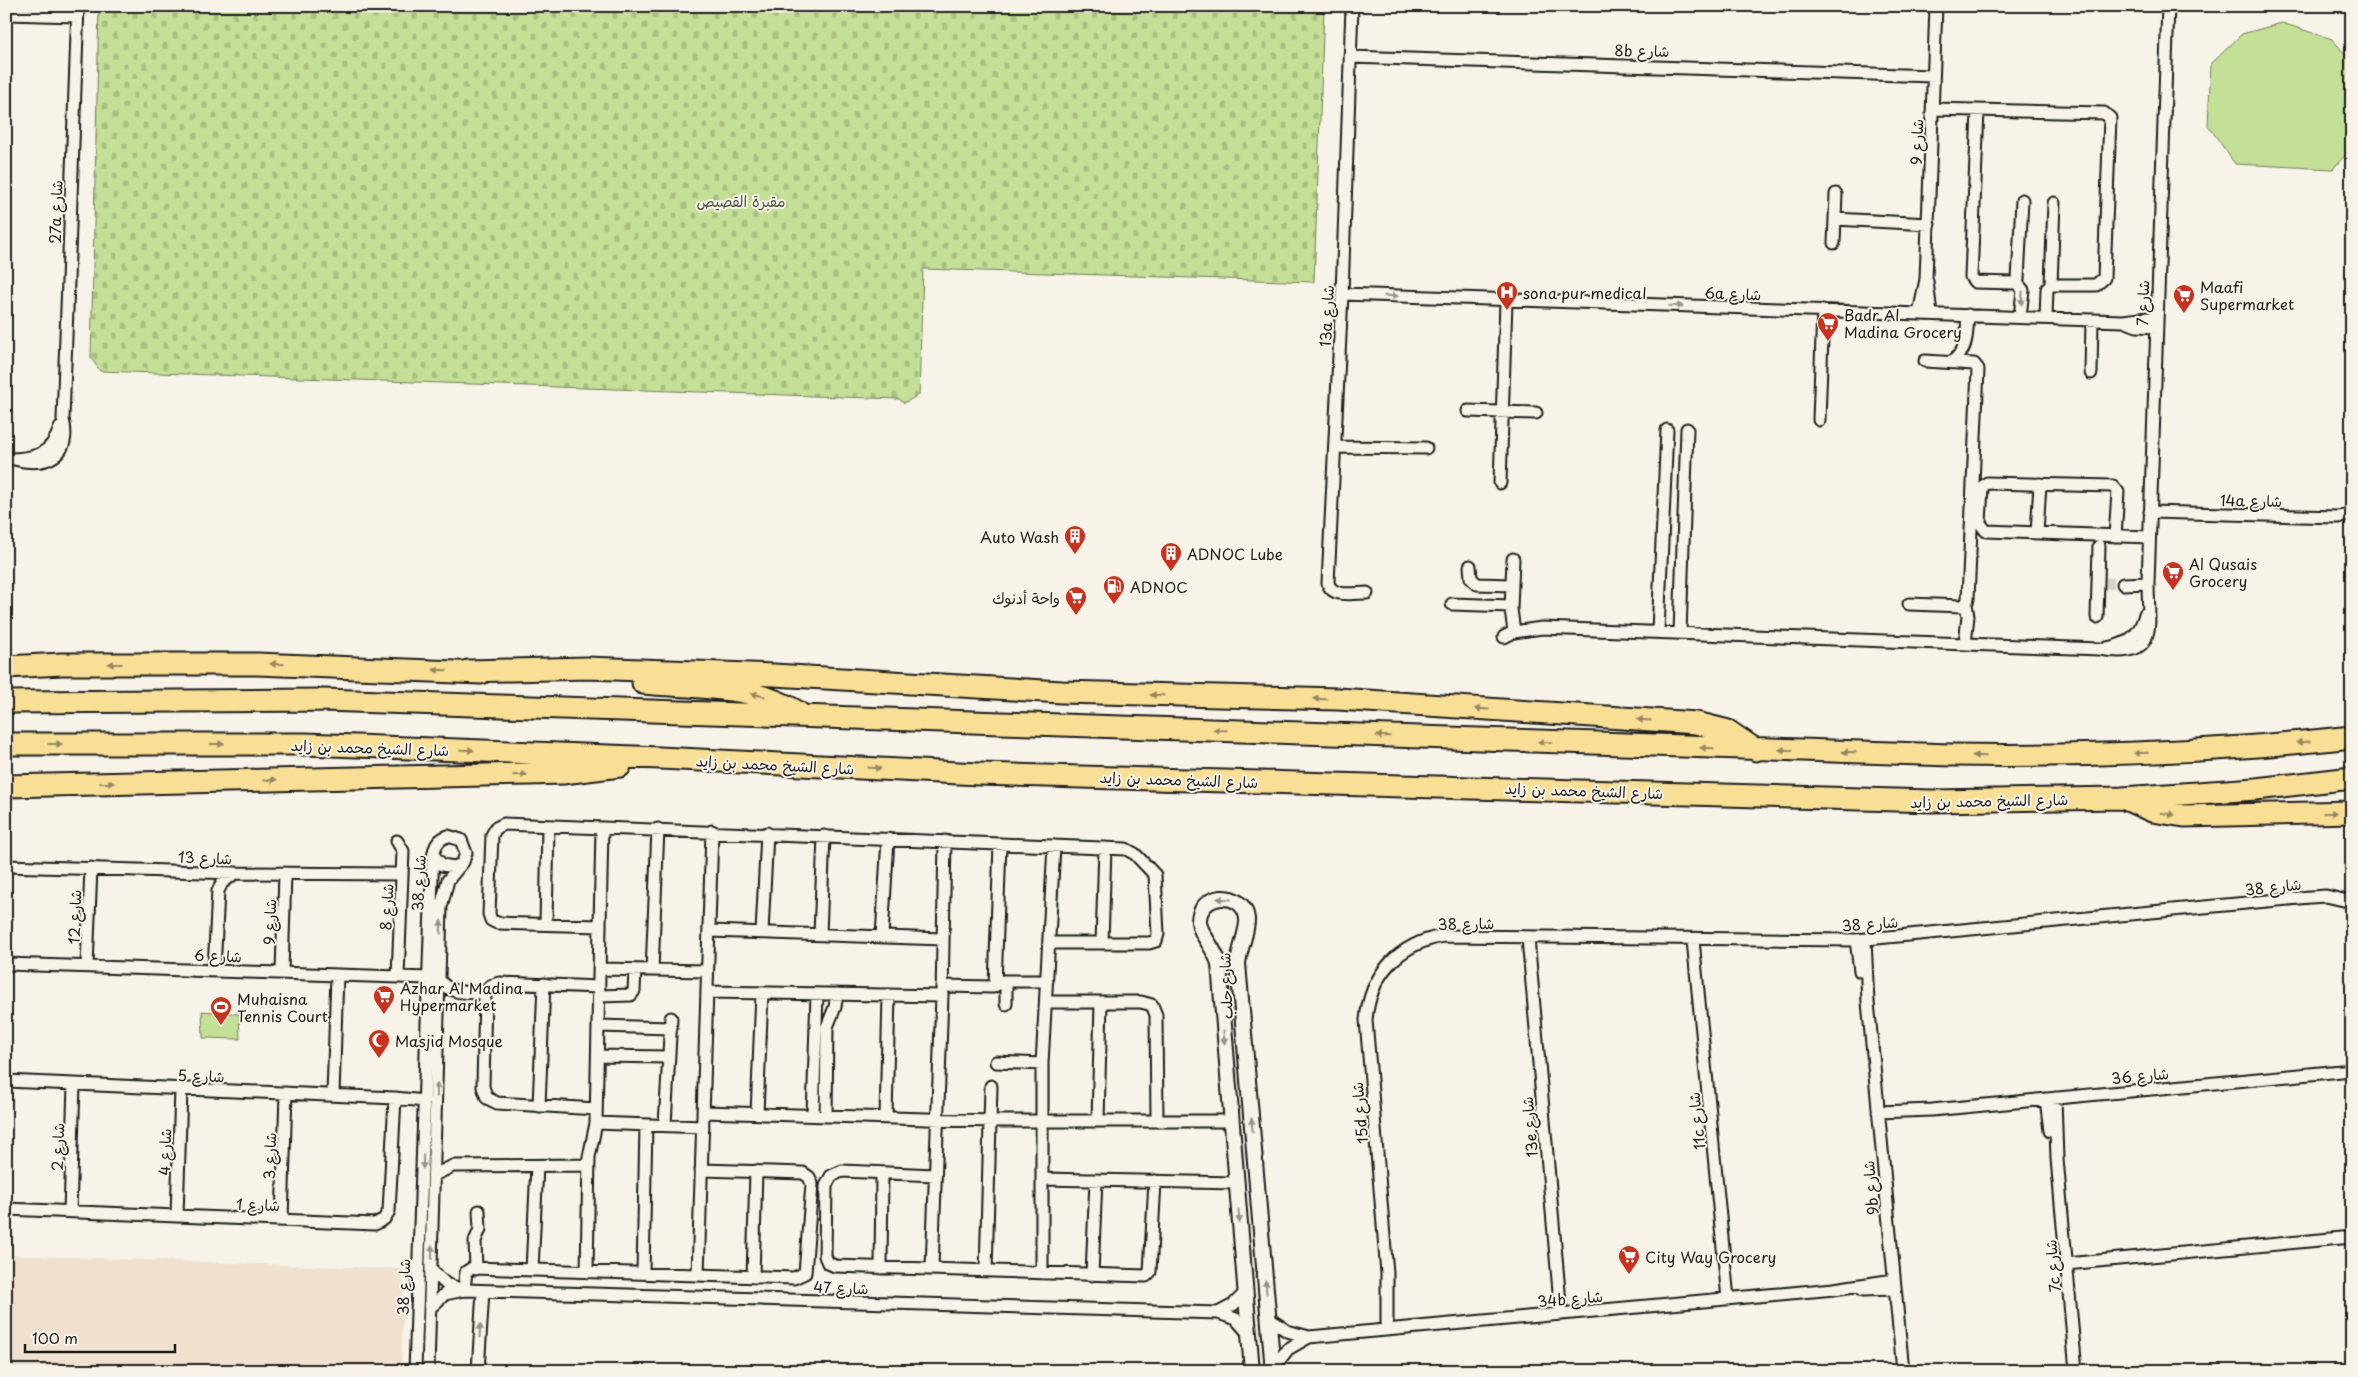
<svg xmlns="http://www.w3.org/2000/svg" width="2358" height="1377" font-family="'Playpen Sans','Playpen Sans Arabic',sans-serif">
  <style>
    .built { fill: #f0e0ce }
    .cemetery { fill: url(#cemetery-stones); stroke: #707e59 }
    .pitch { fill: #c4df96; stroke: #707e59 }
    .lines { fill: none; stroke-linecap: round; stroke-linejoin: round }
    .minor-tunnel { stroke: #d6d3c9; stroke-width: 11; stroke-dasharray: 11 5.5; stroke-linecap: butt }
    .minor-casing { stroke: #1c1c1c; stroke-width: 15 }
    .tertiary-casing { stroke: #1c1c1c; stroke-width: 18 }
    .motorway-casing { stroke: #1c1c1c; stroke-width: 25 }
    .minor { stroke: #f7f3e8; stroke-width: 11 }
    .tertiary { stroke: #f7f3e8; stroke-width: 14 }
    .motorway { stroke: #f9df96; stroke-width: 21 }
    .oneway { fill: #94928c }
    .oneway2 { fill: #96875f }
    .labels { text-anchor: middle; dominant-baseline: central; stroke-width: 4; stroke-linejoin: round; paint-order: stroke }
    .street-label { font-size: 15px; fill: #1c1c1c; stroke: #f7f3e8 }
    .park-label { font-size: 15px; fill: #4e5641; stroke: #f7f3e8 }
    .poi-label { font-size: 15px; fill: #1c1c1c; stroke: #f7f3e8; text-anchor: start }
  </style>
  <defs>
    <pattern id="cemetery-stones" width="16" height="16" patternUnits="userSpaceOnUse" patternTransform="scale(1.25)"><rect width="16" height="16" fill="#c4df96"/><path d="M2 7V4a2 2 0 0 1 4 0v3zM10 15v-3a2 2 0 0 1 4 0v3z" fill="#a8bf81"/></pattern>
  </defs>
  <rect width="100%" height="100%" fill="#f7f3e8"/>
  <filter id="ink" filterUnits="userSpaceOnUse"><feTurbulence type="fractalNoise" baseFrequency=".02" numOctaves="2"/><feDisplacementMap in="SourceGraphic" scale="10" xChannelSelector="R" yChannelSelector="G"/><feConvolveMatrix kernelMatrix="1 2 1 2 8 2 1 2 1" color-interpolation-filters="sRGB"/></filter>
  <g filter="url(#ink)">
    <path class="built" d="M6,1255L404,1269L401,1371H6Z"/>
    <path class="cemetery" d="M99,6H1324L1314,282L923,269L919,395L904,403L899,399L100,371L91,358Z"/>
    <path class="pitch" d="M2282,23L2332,39L2352,62V147L2333,169L2235,164L2208,125L2211,64L2242,34Z
      M202,1011L239,1014L240,1039L203,1038Z"/>
    <g class="lines">
      <path class="minor-tunnel" d="M2103,583L2123,584"/>
      <g class="minor-casing">
        <path id="minor" d="M1352,6L1342,294L1328,583C1332,598 1354,593 1367,593
          M6,14L77,16
          M1350,57L1933,76
          M1933,109L2104,113L2110,118L2104,278L2096,285H2051
          M1978,111L1971,277L1975,282L2014,283L2018,280L2022,200
          M1835,219L1929,224
          M1834,243L1836,194
          M1927,281L1931,314
          M2016,282L2023,290L2020,317
          M1342,294L2123,321L2156,317
          M1919,314L1926,279L1936,6
          M2046,318L2047,289L2051,285L2054,203
          M2124,321L2137,326L2156,327
          M1952,362C1969,348 1966,336 1968,315
          M2091,373L2092,320
          M1468,411L1536,413
          M1819,420L1823,310
          M1335,447L1426,448
          M6,459C34,459 51,456 60,428
          M14,459C46,467 72,457 63,419L78,6
          M1500,483L1506,301
          M2150,512L2338,517L2352,515
          M2037,533L2040,484
          M2115,536L2118,492L2113,486L1987,483L1982,487L1980,523L1986,531L2149,537
          M1513,559L1511,609L1514,632
          M1470,566L1471,578L1477,584L1512,585
          M2123,584L2148,583
          M1452,604L1511,606
          M1909,604L1962,606L1966,604L1968,599L1978,369L1974,364L1925,361
          M2097,617L2099,546
          M1658,631L1667,430
          M1680,633L1687,429
          M1504,637L1514,632L1542,628L2100,649C2160,660 2148,626 2148,583L2168,6
          M1965,644L1968,616L1966,604
          M2107,648C2128,645 2140,635 2145,614
          M397,841L403,851L398,976
          M434,856L442,865L454,867L459,865
          M6,866L235,873L402,874
          M546,924L548,826
          M600,926L497,923L491,920L489,914L492,835L496,828L504,824L1126,849L1135,854L1155,875L1158,934L1156,941L1149,943H1049
          M709,931L943,939
          M762,932L767,833
          M820,934L824,836
          M882,936L888,839
          M1528,938L1561,1314
          M1693,940L1728,1299
          M1856,940L1860,971
          M1865,940L1868,1002L1903,1371
          M1102,943L1105,848
          M6,964L429,978
          M87,966L91,868
          M599,969L707,971
          M214,970L218,891L222,883L235,873
          M652,970L658,829
          M282,972L285,873
          M440,981C451,995 469,992 485,993
          M942,986L993,987L1003,981H1047
          M995,986L1000,844
          M707,992L942,996
          M599,996L631,995L634,991L635,970
          M1046,1002H1141L1152,1005L1156,1015L1157,1121
          M1006,1004V981
          M598,1026L671,1028
          M598,1056L669,1057
          M996,1062L1042,1064
          M6,1081L395,1098L425,1101
          M333,1095L337,975
          M2055,1098L2057,1159L2076,1371
          M2046,1099L2050,1131
          M539,1106L544,984
          M596,1109L497,1103L487,1098L483,1087L485,993L490,986L499,983L599,987
          M703,1112L991,1121H1232
          M1878,1112L1932,1110L2352,1070
          M757,1114L762,993
          M813,1115L817,994
          M826,1116L827,1027L835,1007L837,994
          M886,1117L889,995
          M1098,1121L1101,1002
          M596,1123L703,1127
          M665,1125L671,1018
          M434,1175L453,1166L589,1165
          M935,1175L842,1171L831,1176L826,1186L825,1256L828,1263L835,1266L1146,1276L1150,1272L1155,1181
          M1042,1179L1237,1183
          M6,1209L375,1224L384,1219L389,1211L395,1098
          M70,1212L74,1084
          M177,1216L181,1089
          M282,1220L286,1093
          M2066,1264L2352,1237
          M881,1268L882,1173
          M476,1269L475,1241L480,1229L479,1211
          M932,1269L942,996L945,841
          M532,1270L537,1166
          M432,1271L446,1284L460,1289
          M986,1271L991,1086
          M587,1272L589,1157L596,1123L602,828
          M643,1273L646,1125
          M1042,1273V1064L1054,846
          M698,1275L712,831
          M1092,1275L1096,1180
          M753,1277L756,1171
          M464,1290L466,1272L472,1268L794,1278L805,1273L812,1184L809,1177L803,1173L701,1170
          M1863,1290L1895,1289
          M431,1307L445,1294L464,1290L1218,1313L1236,1319L1249,1334
          M1218,1313L1233,1305L1246,1292
          M1268,1318L1287,1331L1309,1337L1834,1289L1894,1280
          M1387,1330V1273L1366,1020C1370,975 1398,944 1443,936L1856,940L2310,897L2326,896L2352,902
          M1273,1368L1288,1349L1309,1337
          M415,1371L432,878C433,863 430,841 448,836L461,840L466,853L463,862L448,880L441,907L428,1371
          M478,1371L483,1291"/>
      </g>
      <g class="tertiary-casing">
        <path id="tertiary" d="M1252,1371L1219,964C1215,948 1200,935 1199,922C1198,892 1244,889 1247,919C1248,930 1239,950 1238,964L1273,1371"/>
      </g>
      <g class="motorway-casing">
        <path id="motorway" d="M6,667L62,664H257L481,673
          M468,671L587,668L774,675L1062,692L1338,699L1696,723L1728,731L1756,750
          M643,683C694,688 753,684 798,712
          M6,702L323,700L1951,755C2085,757 2218,752 2352,737
          M6,744H305L660,758L979,774L1932,801L2122,798L2256,789L2352,778
          M6,786L529,774L563,773L620,766
          M2125,799L2152,811L2184,816L2352,812"/>
      </g>
      <use href="#minor" class="minor"/>
      <use href="#tertiary" class="tertiary"/>
      <use href="#motorway" class="motorway"/>
    </g>
    <defs><path id="oneway-solid" d="M-6-.8H1V-3.2L6.5 0L1 3.2V.8H-6Z" transform="scale(1.25)"/></defs>
    <g class="oneway">
      <use href="#oneway-solid" transform="translate(1391 296) rotate(2)"/>
      <use href="#oneway-solid" transform="translate(2022 298) rotate(96)"/>
      <use href="#oneway-solid" transform="translate(1676 306) rotate(2)"/>
      <use href="#oneway-solid" transform="translate(1224 899) rotate(-177)"/>
      <use href="#oneway-solid" transform="translate(441 927) rotate(-88)"/>
      <use href="#oneway-solid" transform="translate(1224 1037) rotate(85)"/>
      <use href="#oneway-solid" transform="translate(437 1090) rotate(-89)"/>
      <use href="#oneway-solid" transform="translate(1252 1125) rotate(-95)"/>
      <use href="#oneway-solid" transform="translate(423 1162) rotate(92)"/>
      <use href="#oneway-solid" transform="translate(1239 1216) rotate(85)"/>
      <use href="#oneway-solid" transform="translate(432 1252) rotate(-89)"/>
      <use href="#oneway-solid" transform="translate(1266 1287) rotate(-95)"/>
      <use href="#oneway-solid" transform="translate(480 1331) rotate(-86)"/>
    </g>
    <g class="oneway2">
      <use href="#oneway-solid" transform="translate(115 664) rotate(180)"/>
      <use href="#oneway-solid" transform="translate(277 664) rotate(-179)"/>
      <use href="#oneway-solid" transform="translate(440 670) rotate(-178)"/>
      <use href="#oneway-solid" transform="translate(758 695) rotate(-166)"/>
      <use href="#oneway-solid" transform="translate(1157 695) rotate(-178)"/>
      <use href="#oneway-solid" transform="translate(1320 699) rotate(-179)"/>
      <use href="#oneway-solid" transform="translate(1482 709) rotate(-176)"/>
      <use href="#oneway-solid" transform="translate(1644 720) rotate(-176)"/>
      <use href="#oneway-solid" transform="translate(1220 730) rotate(-178)"/>
      <use href="#oneway-solid" transform="translate(1383 736) rotate(-178)"/>
      <use href="#oneway-solid" transform="translate(1545 742) rotate(-178)"/>
      <use href="#oneway-solid" transform="translate(2303 742) rotate(174)"/>
      <use href="#oneway-solid" transform="translate(55 744)"/>
      <use href="#oneway-solid" transform="translate(217 744)"/>
      <use href="#oneway-solid" transform="translate(1707 748) rotate(-178)"/>
      <use href="#oneway-solid" transform="translate(467 750) rotate(2)"/>
      <use href="#oneway-solid" transform="translate(1786 750) rotate(-179)"/>
      <use href="#oneway-solid" transform="translate(1849 752) rotate(-178)"/>
      <use href="#oneway-solid" transform="translate(2141 753) rotate(178)"/>
      <use href="#oneway-solid" transform="translate(1979 756) rotate(-179)"/>
      <use href="#oneway-solid" transform="translate(874 768) rotate(3)"/>
      <use href="#oneway-solid" transform="translate(520 775) rotate(-1)"/>
      <use href="#oneway-solid" transform="translate(270 780) rotate(-1)"/>
      <use href="#oneway-solid" transform="translate(107 783) rotate(-1)"/>
      <use href="#oneway-solid" transform="translate(2330 813) rotate(-2)"/>
      <use href="#oneway-solid" transform="translate(2168 814) rotate(9)"/>
    </g>
  </g>
  <defs>
    <g id="hospital-pin" transform="scale(1.125)"><path d="M0 17L-7.5 6A9.5 9.5 0 1 1 7.5 6Z" fill="#c8321e" stroke="#f7f3e8"/><path d="M-5-5h3v3.5h4V-5h3V5h-3V1.5h-4V5h-3Z" fill="#fff"/></g>
    <g id="supermarket-pin" transform="scale(1.125)"><path d="M0 17L-7.5 6A9.5 9.5 0 1 1 7.5 6Z" fill="#c8321e" stroke="#f7f3e8"/><path d="M-6-5.5h2.5l.6 2H6L4.5 2H-2.5L-4.4-4H-6ZM-1.5 3.2a1.3 1.3 0 1 0 .1 0ZM3 3.2a1.3 1.3 0 1 0 .1 0Z" fill="#fff"/></g>
    <g id="building-pin" transform="scale(1.125)"><path d="M0 17L-7.5 6A9.5 9.5 0 1 1 7.5 6Z" fill="#c8321e" stroke="#f7f3e8"/><path d="M-4-6H4V6H1V3H-1V6H-4ZM-2.5-4.3h1.7v1.8h-1.7ZM.8-4.3h1.7v1.8H.8ZM-2.5-1h1.7V.8h-1.7ZM.8-1h1.7V.8H.8Z" fill="#fff"/></g>
    <g id="fuel-pin" transform="scale(1.125)"><path d="M0 17L-7.5 6A9.5 9.5 0 1 1 7.5 6Z" fill="#c8321e" stroke="#f7f3e8"/><path d="M-5.5-6h7V0h2V4h1.3V-2.5L3-4.5l.8-.8L6-3V5H2.5V1h-1V6h-7ZM-4.2-4.7v3.2H.2V-4.7Z" fill="#fff"/></g>
    <g id="stadium-pin" transform="scale(1.125)"><path d="M0 17L-7.5 6A9.5 9.5 0 1 1 7.5 6Z" fill="#c8321e" stroke="#f7f3e8"/><path d="M0-5a6.5 5 0 1 0 0 10a6.5 5 0 1 0 0-10ZM-3.5-1.8h7v3.6h-7Z" fill="#fff"/></g>
    <g id="mosque-pin" transform="scale(1.125)"><path d="M0 17L-7.5 6A9.5 9.5 0 1 1 7.5 6Z" fill="#c8321e" stroke="#f7f3e8"/><path d="M3.5-4.9A6 6 0 1 0 3.5 4.9A5 5 0 1 1 3.5-4.9Z" fill="#fff"/></g>
  </defs>
  <g fill-rule="evenodd">
    <use href="#hospital-pin" x="1507" y="292"/>
    <use href="#supermarket-pin" x="2184" y="295"/>
    <use href="#supermarket-pin" x="1828" y="323"/>
    <use href="#building-pin" x="1075" y="536"/>
    <use href="#building-pin" x="1171" y="553"/>
    <use href="#supermarket-pin" x="2173" y="572"/>
    <use href="#fuel-pin" x="1114" y="586"/>
    <use href="#supermarket-pin" x="1076" y="597"/>
    <use href="#supermarket-pin" x="384" y="996"/>
    <use href="#stadium-pin" x="221" y="1007"/>
    <use href="#mosque-pin" x="379" y="1040"/>
    <use href="#supermarket-pin" x="1629" y="1256"/>
  </g>
  <g class="labels">
    <g class="street-label">
      <text transform="translate(1642 50) rotate(1)">8b شارع</text>
      <text transform="translate(1916 142) rotate(-88)">شارع 9</text>
      <text transform="translate(55 212) rotate(-88)">27a شارع</text>
      <text transform="translate(1733 293) rotate(2)">6a شارع</text>
      <text transform="translate(2142 303) rotate(-88)">شارع 7</text>
      <text transform="translate(1326 316) rotate(-87)">13a شارع</text>
      <text transform="translate(2251 500) rotate(1)">14a شارع</text>
      <text transform="translate(370 747) rotate(2)">شارع الشيخ محمد بن زايد</text>
      <text transform="translate(775 764) rotate(3)">شارع الشيخ محمد بن زايد</text>
      <text transform="translate(1179 779) rotate(2)">شارع الشيخ محمد بن زايد</text>
      <text transform="translate(1584 790) rotate(2)">شارع الشيخ محمد بن زايد</text>
      <text transform="translate(1989 800) rotate(-1)">شارع الشيخ محمد بن زايد</text>
      <text transform="translate(205 857) rotate(2)">شارع 13</text>
      <text transform="translate(418 883) rotate(-87)">شارع 38</text>
      <text transform="translate(2273 886) rotate(-6)">شارع 38</text>
      <text transform="translate(386 907) rotate(-87)">شارع 8</text>
      <text transform="translate(74 917) rotate(-88)">شارع 12</text>
      <text transform="translate(269 922) rotate(-88)">شارع 9</text>
      <text transform="translate(1466 923) rotate(-1)">شارع 38</text>
      <text transform="translate(1870 923) rotate(-4)">شارع 38</text>
      <text transform="translate(218 955) rotate(2)">شارع 6</text>
      <text transform="translate(1225 986) rotate(-92)">شارع حلب</text>
      <text transform="translate(201 1075) rotate(2)">شارع 5</text>
      <text transform="translate(2140 1075) rotate(-5)">شارع 36</text>
      <text transform="translate(1359 1113) rotate(-95)">15d شارع</text>
      <text transform="translate(1696 1121) rotate(-96)">11c شارع</text>
      <text transform="translate(1529 1127) rotate(-95)">13e شارع</text>
      <text transform="translate(57 1147) rotate(-88)">شارع 2</text>
      <text transform="translate(164 1152) rotate(-88)">شارع 4</text>
      <text transform="translate(269 1156) rotate(-88)">شارع 3</text>
      <text transform="translate(1870 1188) rotate(-95)">9b شارع</text>
      <text transform="translate(258 1204) rotate(2)">شارع 1</text>
      <text transform="translate(2052 1266) rotate(-95)">7c شارع</text>
      <text transform="translate(403 1287) rotate(-88)">شارع 38</text>
      <text transform="translate(841 1287) rotate(2)">شارع 47</text>
      <text transform="translate(1570 1298) rotate(-5)">34b شارع</text>
    </g>
    <g class="park-label">
      <text x="741" y="200">مقبرة القصيص</text>
    </g>
    <g class="poi-label">
      <text x="2200" y="286">Maafi<tspan x="2200" dy="17">Supermarket</tspan></text>
      <text x="1523" y="292">sona pur medical</text>
      <text x="1844" y="314">Badr Al<tspan x="1844" dy="17">Madina Grocery</tspan></text>
      <text x="1059" y="536" text-anchor="end">Auto Wash</text>
      <text x="1187" y="553">ADNOC Lube</text>
      <text x="2189" y="563">Al Qusais<tspan x="2189" dy="17">Grocery</tspan></text>
      <text x="1130" y="586">ADNOC</text>
      <text x="1060" y="597" text-anchor="end">واحة أدنوك</text>
      <text x="400" y="987">Azhar Al Madina<tspan x="400" dy="17">Hypermarket</tspan></text>
      <text x="237" y="998">Muhaisna<tspan x="237" dy="17">Tennis Court</tspan></text>
      <text x="395" y="1040">Masjid Mosque</text>
      <text x="1645" y="1256">City Way Grocery</text>
    </g>
  </g>
  <rect width="2358" height="1377" fill="none" stroke="#f7f3e8" stroke-width="25"/>
  <rect x="12" y="12" width="2333" height="1352" fill="none" stroke="#1c1c1c" stroke-width="2" filter="url(#ink)"/>
  <path d="M25 1344v8h150v-8" fill="none" stroke="#1c1c1c" stroke-width="2.5"/>
  <text x="32" y="1344" font-size="15" fill="#1c1c1c" stroke="#f7f3e8" stroke-width="4" paint-order="stroke">100 m</text>
</svg>
